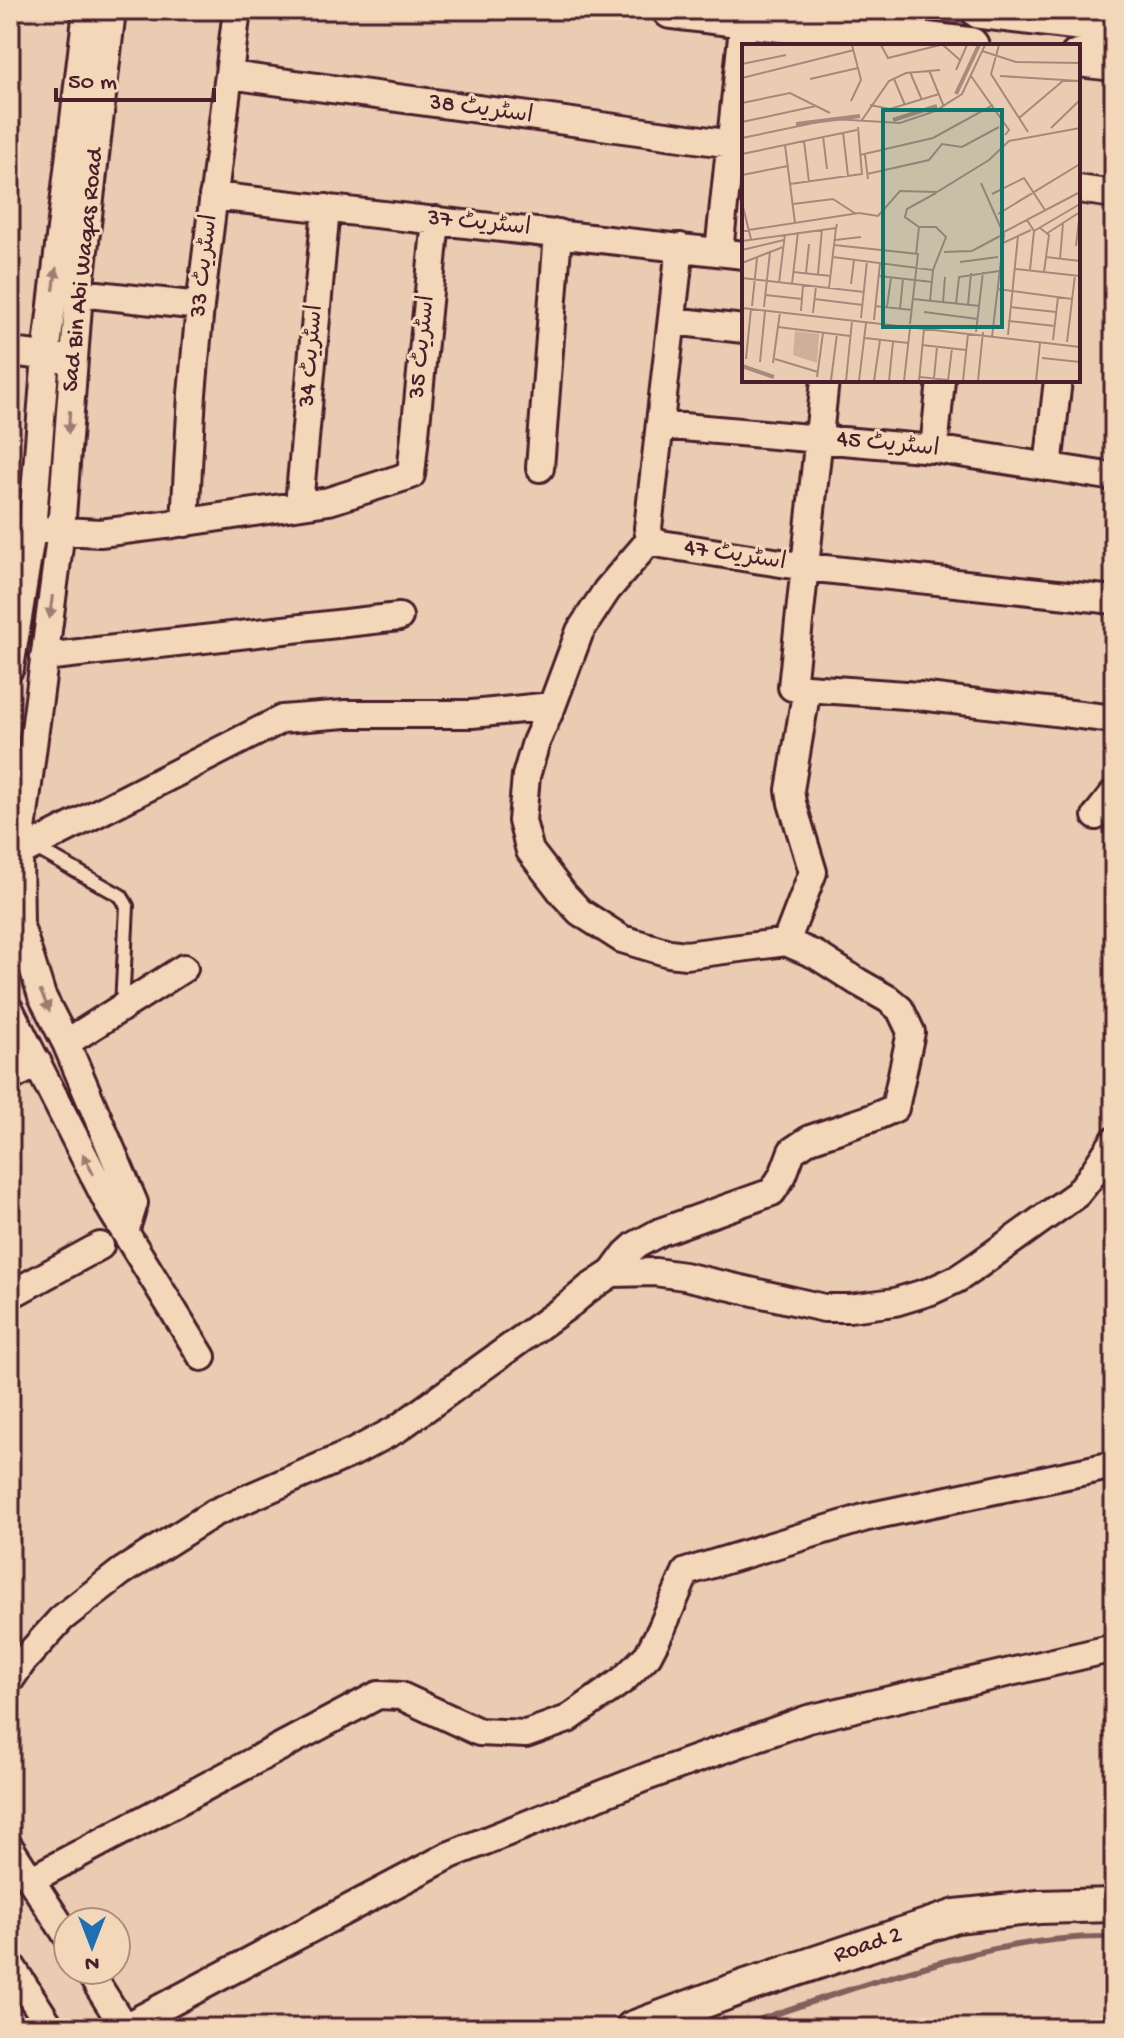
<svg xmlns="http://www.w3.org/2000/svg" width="1124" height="2038" font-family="'Gochi Hand','Playpen Sans Arabic',sans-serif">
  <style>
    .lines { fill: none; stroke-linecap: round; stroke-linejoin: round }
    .stream { stroke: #845e5b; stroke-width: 6 }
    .service-casing { stroke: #4a1f2b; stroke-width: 18 }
    .minor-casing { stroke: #4a1f2b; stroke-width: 32 }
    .tertiary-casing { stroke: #4a1f2b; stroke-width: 38 }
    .secondary-casing { stroke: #4a1f2b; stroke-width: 42 }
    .service { stroke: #f3d7b9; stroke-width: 12 }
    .minor { stroke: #f3d7b9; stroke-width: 26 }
    .tertiary { stroke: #f3d7b9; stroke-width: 32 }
    .secondary { stroke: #f3d7b9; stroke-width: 36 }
    .oneway { fill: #9e7b72 }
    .labels { text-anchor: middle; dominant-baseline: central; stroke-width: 6; stroke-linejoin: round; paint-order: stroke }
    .street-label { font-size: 24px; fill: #4a1f2b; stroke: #f3d7b9 }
    .inset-river { fill: none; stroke: #aa887b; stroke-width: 4 }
    .inset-road { fill: none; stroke: #a9877b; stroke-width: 2 }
    .view { fill: #0f766e; fill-opacity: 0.15; stroke: #0f766e; stroke-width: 4 }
    .inset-edge { fill: none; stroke: #4a1f2b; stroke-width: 4 }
  </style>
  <rect width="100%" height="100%" fill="#e9ccb1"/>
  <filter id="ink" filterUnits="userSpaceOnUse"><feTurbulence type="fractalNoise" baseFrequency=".0125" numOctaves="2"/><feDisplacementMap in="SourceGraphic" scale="16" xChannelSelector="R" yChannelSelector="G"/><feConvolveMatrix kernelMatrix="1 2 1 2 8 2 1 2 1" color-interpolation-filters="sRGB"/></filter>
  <g filter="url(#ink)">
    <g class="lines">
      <path class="stream" d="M855,10L975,24
        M738,2028C782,2010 827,1997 873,1982C952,1958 1030,1935 1114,1937"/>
      <g class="service-casing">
        <path id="service" d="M34,847L121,896L127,906L122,1007"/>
      </g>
      <g class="minor-casing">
        <path id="minor" d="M112,10L79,293L61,530L19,853L20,926L42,996L66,1043L134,1203L125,1232
          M230,75L732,144
          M1078,189L1114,194
          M213,196L744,255
          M680,247L648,528L650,540L661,544L806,567L1114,600
          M719,251L744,18
          M79,293L200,306
          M672,321L744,329
          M10,352L62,358
          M825,380L792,687L919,696L1114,719
          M660,425L934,449L1114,477
          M934,449L941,380
          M1048,467L1058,380
          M540,468L558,233
          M299,505L326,208
          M185,523L192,394L200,306L237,10
          M45,530L100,533L173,524L329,501L411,475L436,220
          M44,657L399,617
          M10,668L32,530L46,356L87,10
          M1096,816L1114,793
          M19,853L282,719L346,714H472L552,706
          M786,942L813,872L792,803L790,790L807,688
          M10,1010L112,1211L202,1357
          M66,1043L184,968
          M10,1078L38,1063
          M612,1273L626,1254L636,1245L660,1232L772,1192L783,1175L792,1151L810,1139L872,1118L895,1108L911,1032L900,1009L888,999L858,982L816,955L786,942L686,955L669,953L622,939L580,912L564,895L530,851L522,821L526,776L536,742L552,706L580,631L607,590L650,540
          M10,1295L100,1246
          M10,1680L23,1661L62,1618L121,1572L214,1513L354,1452L397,1429L570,1304L589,1288L612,1273L655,1272L684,1276L824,1308H849L895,1302L931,1291L957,1279L978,1265L1077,1194L1089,1179L1114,1141
          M10,1848L68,1937
          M32,1879L378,1695L401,1696L479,1732L526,1734L568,1719L623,1680L648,1655L661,1630L686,1572L867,1517L1114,1465
          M10,1964L51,2028
          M88,1970L124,2027
          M123,2028L450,1855L646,1777L808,1719L1114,1648"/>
      </g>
      <g class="tertiary-casing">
        <g id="tertiary">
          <path id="s1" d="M632,2028L743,1987L956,1916L1039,1907L1114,1905"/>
        </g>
      </g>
      <g class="secondary-casing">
        <path id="secondary" d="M671,10L970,46
          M980,10L1114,26
          M1078,58L1114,62"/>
      </g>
      <use href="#service" class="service"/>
      <use href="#minor" class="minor"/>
      <use href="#tertiary" class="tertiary"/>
      <use href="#secondary" class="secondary"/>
    </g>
    <defs><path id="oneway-solid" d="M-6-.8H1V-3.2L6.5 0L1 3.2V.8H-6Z" transform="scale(2)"/></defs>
    <g class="oneway">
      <use href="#oneway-solid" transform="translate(55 279) rotate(-83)"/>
      <use href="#oneway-solid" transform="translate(69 422) rotate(94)"/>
      <use href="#oneway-solid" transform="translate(51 607) rotate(97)"/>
      <use href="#oneway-solid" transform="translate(45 1001) rotate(66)"/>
      <use href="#oneway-solid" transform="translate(88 1164) rotate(-117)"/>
    </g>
  </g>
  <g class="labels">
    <g class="street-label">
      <text transform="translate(481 110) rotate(8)">اسٹریٹ 38</text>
      <text transform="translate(479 224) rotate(6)">اسٹریٹ 37</text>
      <text transform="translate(205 266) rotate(-83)">اسٹریٹ 33</text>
      <text transform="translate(84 270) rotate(-84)">Sad Bin Abi Waqas Road</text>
      <text transform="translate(423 347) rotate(-84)">اسٹریٹ 35</text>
      <text transform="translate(312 356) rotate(-85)">اسٹریٹ 34</text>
      <text transform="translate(888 445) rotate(6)">اسٹریٹ 45</text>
      <text transform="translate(735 556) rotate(9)">اسٹریٹ 47</text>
      <text stroke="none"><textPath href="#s1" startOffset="250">Road 2</textPath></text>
    </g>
  </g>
  <g transform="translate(742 44)">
    <rect width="338" height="338" fill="#e9ccb1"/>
    <path d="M53,287L77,290L75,319L51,311Z" fill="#ceaf9a"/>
    <path class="inset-river" d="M214,50L237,1M151,76L195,62M54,80L118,72M0,322L32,333"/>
    <path class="inset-road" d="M139,1L146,14L198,1M201,1L219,17M257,1L249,30L286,88M240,7L274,18L338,19M0,20L44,11M187,26L202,63M214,26L225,1M168,28L180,56M229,32L267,86L263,91M258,32L338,37M0,34L112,6M68,35L116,24M152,35L163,61M109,57L119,36L110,1M0,59L48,49L88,69M128,61L148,65L197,50M277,74L322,36M120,76L147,37L164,29L198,26M0,78L74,62M116,83L120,131M309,84L338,56M101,88L106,132M81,92L85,125M0,94L91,75L158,79L193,67L220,50L243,1M62,97L67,138M43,101L53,179M0,110L115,86M118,111L191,94L251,61M123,111L126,135M125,130L187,116L200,100L220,103L257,83M0,131L46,122M239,139L262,191L250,293M48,140L120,130M250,150L282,134L303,166M0,159L9,195M51,160L91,155L114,170M256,170L338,120M285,176L292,187L288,226M298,184L307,191L302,228M0,187L117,169L136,172L158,147L195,148L247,116L267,97L338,84M292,187L338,160M262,188L338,148M304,190L338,168M93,196L119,193M0,197L94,184L95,180M261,199L289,186M92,201L176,210L168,280M334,202L337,176M0,206L42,196M202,208L230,207L258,192M174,210L177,183M91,213L191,226L188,257M304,213L338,217M318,215L321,179M218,218L256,213M0,219L41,203M273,225L338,232M191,226L204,193L194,183H177L163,173L165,165L194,149M51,228L89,232M64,229L67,200M76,230L80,185M137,232L190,238M0,234L122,248M37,239L43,190M50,240L56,188M109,240L112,216M87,244L94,184M255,245L330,255M23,251L60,255M72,255L121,261M171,255L238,262M201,258L203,233M214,260L217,233L257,227M226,261L229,229M10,262L15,214M133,262L170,266M22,263L28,208M145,263L149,234M268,263L314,268M0,264L338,303M158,265L161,235M59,267L61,241M182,268L236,275M71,269L74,242M119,274L125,217M132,276L138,219M266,277L313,282M36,283L108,292M234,288L241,228M266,291L276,192M123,294L166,299M311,296L316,253M325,298L333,231M180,301L224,306M300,314L338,318M4,315L9,265M33,315L76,328M18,318L23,267M31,319L38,268M75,333L81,289M178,333L206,336M192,334L195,303M89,336L95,290M104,337L110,277M117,337L124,279M132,337L138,296M147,337L151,298M162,337L168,284M177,337L182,285M206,337L210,304M221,337L226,290M236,337L241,288M294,337L298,299"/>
    <path class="view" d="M141,66H260V283H141Z"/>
    <rect width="338" height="338" class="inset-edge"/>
  </g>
  <rect width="1124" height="2038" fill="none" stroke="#f3d7b9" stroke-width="40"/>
  <rect x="20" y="20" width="1084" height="1998" fill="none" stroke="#4a1f2b" stroke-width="3" filter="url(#ink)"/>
  <g transform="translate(92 1946) rotate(180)"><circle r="38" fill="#f3d7b9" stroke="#af8d80" stroke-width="2"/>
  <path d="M0-6L14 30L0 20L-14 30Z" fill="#1f6fb2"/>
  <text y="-12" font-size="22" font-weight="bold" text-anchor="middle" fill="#4a1f2b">N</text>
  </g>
  <path d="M56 88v12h158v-12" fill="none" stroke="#4a1f2b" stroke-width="4"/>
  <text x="68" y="88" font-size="24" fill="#4a1f2b" stroke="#f3d7b9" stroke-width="6" paint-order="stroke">50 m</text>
</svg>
